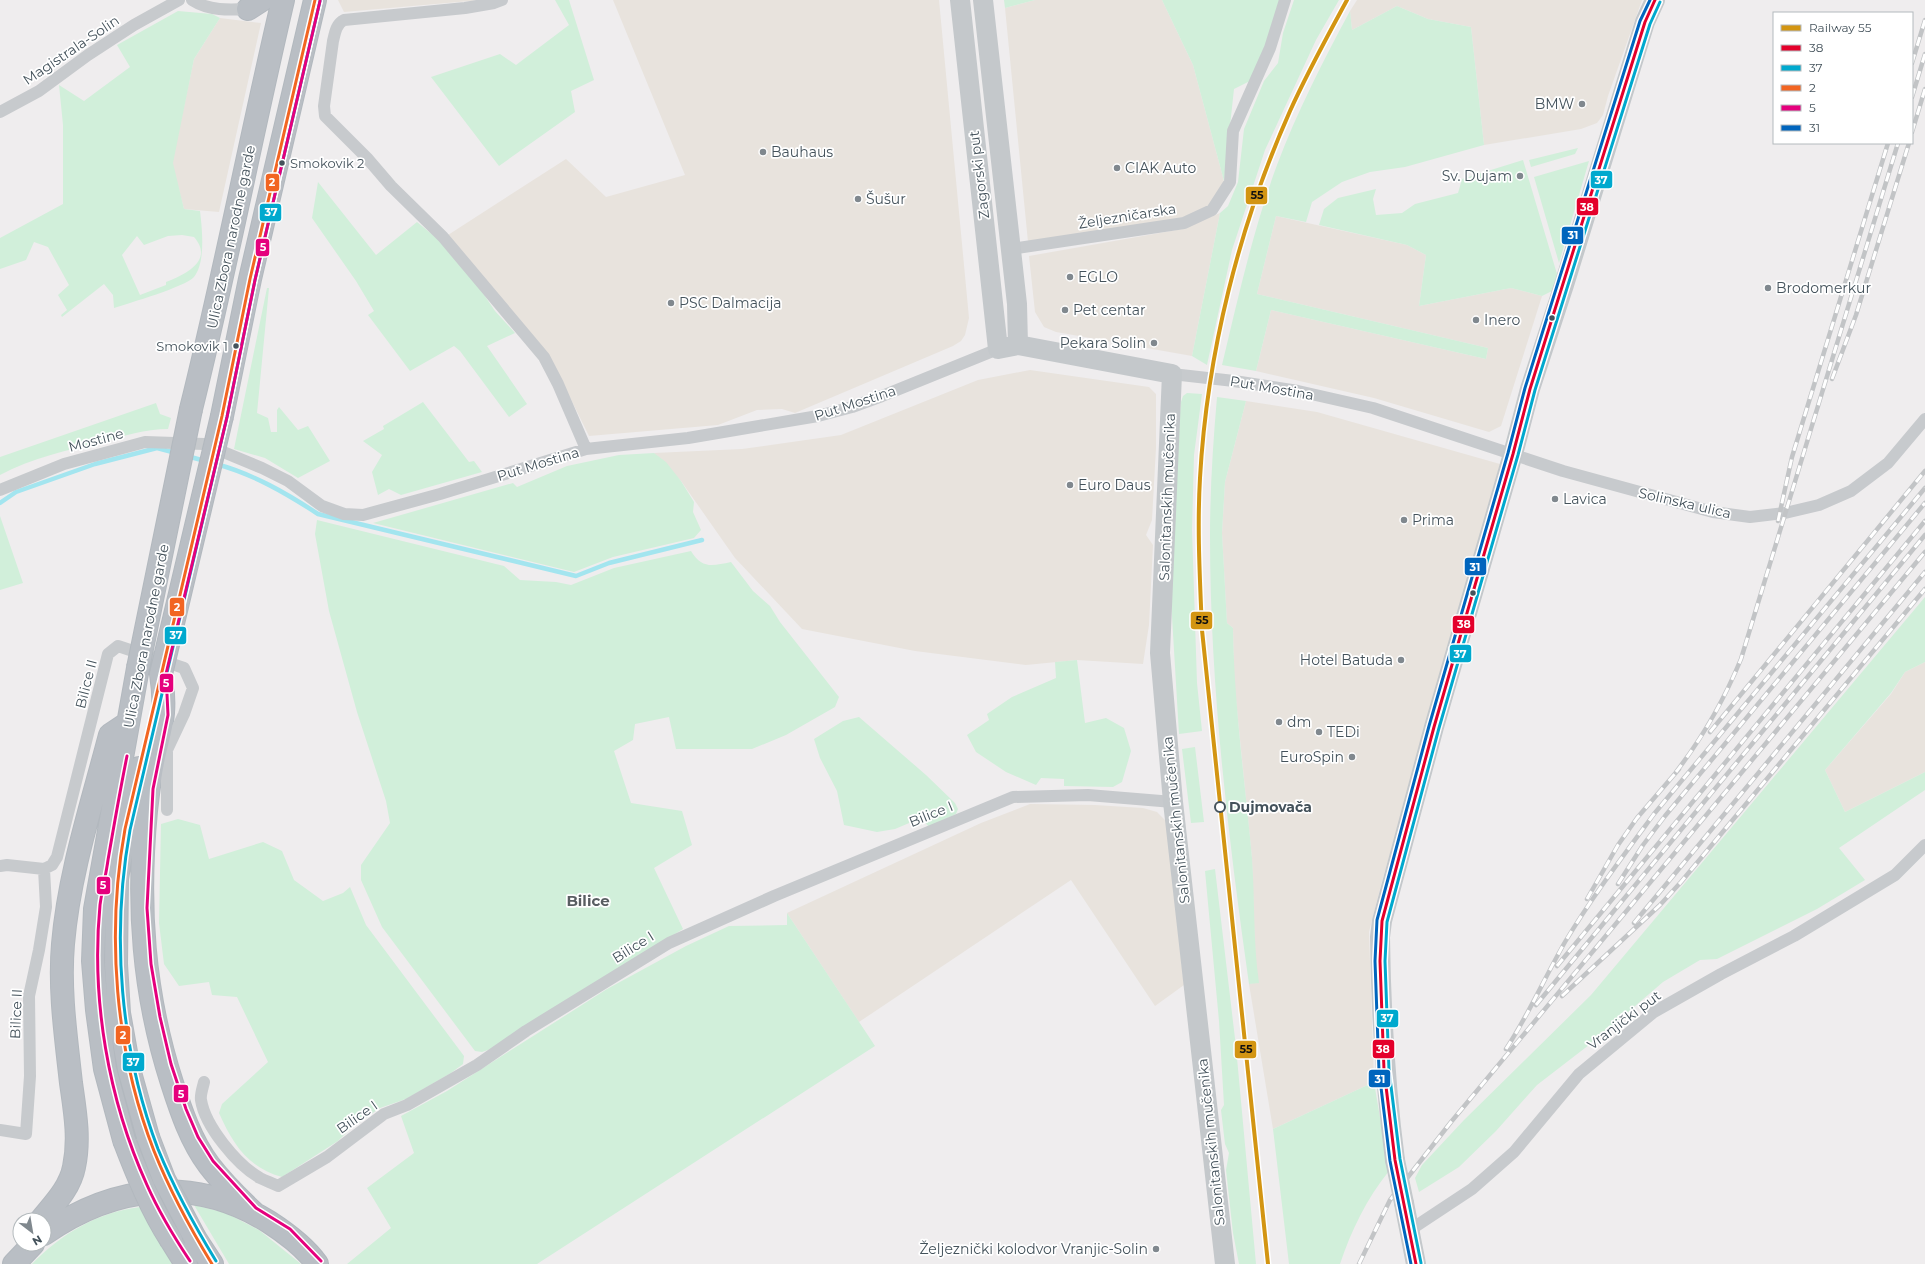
<svg xmlns="http://www.w3.org/2000/svg" width="1925" height="1264" font-family="Montserrat,sans-serif">
  <style>
    .commercial { fill: #e8e3dd }
    .green { fill: #d1efda; fill-rule: evenodd }
    .lines { fill: none; stroke-linecap: round; stroke-linejoin: round }
    .stream { stroke: #a3e5ef; stroke-width: 4.5 }
    .highway-casing { stroke: #b2b8be; stroke-width: 24 }
    .street { stroke: #c7cacd; stroke-width: 12 }
    .primary { stroke: #c4c8cb; stroke-width: 20 }
    .highway { stroke: #b9bec4; stroke-width: 22 }
    .rail-casing { stroke: #c2c4c6; stroke-width: 4.5 }
    .rail { stroke: #fff; stroke-width: 3; stroke-dasharray: 9; stroke-linecap: butt }
    .highway-bridge-casing { stroke: #b2b8be; stroke-width: 24; stroke-linecap: butt }
    .primary-bridge { stroke: #c4c8cb; stroke-width: 20 }
    .highway-bridge { stroke: #b9bec4; stroke-width: 22 }
    .bus-1-casing { stroke: #fff; stroke-width: 6 }
    .bus-2-casing { stroke: #fff; stroke-width: 6 }
    .bus-3-casing { stroke: #fff; stroke-width: 6 }
    .bus-4-casing { stroke: #fff; stroke-width: 6 }
    .bus-5-casing { stroke: #fff; stroke-width: 6 }
    .bus-1 { stroke: #e4002b; stroke-width: 3 }
    .bus-2 { stroke: #00a9ce; stroke-width: 3 }
    .bus-3 { stroke: #f26522; stroke-width: 3 }
    .bus-4 { stroke: #e5007d; stroke-width: 3 }
    .bus-5 { stroke: #0065bd; stroke-width: 3 }
    .rail-1-casing { stroke: #fff; stroke-width: 7 }
    .rail-1 { stroke: #d39512; stroke-width: 4 }
    .poi-dot { fill: #80888e; stroke: #fff; stroke-width: 1.5 }
    .bus-dot { fill: #44525b; stroke: #fff; stroke-width: 1.5 }
    .stop-dot { fill: #fff; stroke: #44525b; stroke-width: 2 }
    .labels { text-anchor: middle; dominant-baseline: central; stroke-width: 3.5; stroke-linejoin: round; paint-order: stroke }
    .bus-label { font-size: 13px; fill: #44525b; stroke: #fff; text-anchor: start }
    .street-label { font-size: 14px; fill: #44525b; stroke: #fff }
    .poi-label { font-size: 14px; fill: #44525b; stroke: #fff; text-anchor: start }
    .stop-label { font-size: 14px; font-weight: bold; fill: #44525b; stroke: #fff; text-anchor: start }
    .neighbourhood-label { font-size: 15px; font-weight: bold; fill: #595e62; stroke: #fff }
    .line-badge { stroke: #fff; stroke-width: 1.5 }
    .badge-label { font-size: 11px; text-anchor: middle; font-weight: bold; fill: #fff }
    .pale-badge-label { font-size: 11px; text-anchor: middle; font-weight: bold; fill: #111 }
  </style>
  <rect width="100%" height="100%" fill="#efedee"/>
  <path class="commercial" d="M338,0H481L344,12Z
    M613,0H939L969,318L965,335L961,341L953,346L795,413L782,409L757,410L718,425L589,436L549,355L448,235L566,159L606,197L685,175Z
    M1035,0H1162L1193,65L1224,181L1211,204L1193,215L1140,226L1028,242L1005,8Z
    M1357,0H1642L1608,96L1603,115L1597,123L1581,129L1484,145L1471,27L1428,19L1397,6L1352,30L1350,11Z
    M220,18L261,23L219,212L184,209L172,163L194,59Z
    M1220,213L1192,356L1056,332L1044,327L1035,312L1029,256L1182,229Z
    M1276,216L1407,245L1426,255L1419,306L1511,288L1542,296L1501,426L1489,432L1374,398L1256,371L1271,310L1486,359L1488,348L1257,294Z
    M1030,370L1149,387L1156,394V448L1152,520L1146,535L1153,545L1149,625L1143,664L1077,660L1026,665L915,651L802,629L735,558L681,481L654,453L742,449L841,435L978,380Z
    M1246,401L1317,412L1500,464L1381,885L1369,932L1374,1082L1273,1129L1249,984L1258,982L1255,958L1252,858L1234,680L1233,628L1227,623L1222,533L1225,482Z
    M1925,662V772L1845,812L1825,770L1891,694L1905,672Z
    M1030,804L1095,805L1143,808L1157,812L1166,821L1184,985L1155,1006L1071,880L859,1022L787,913L981,823Z"/>
  <path class="green" d="M555,0H569L594,80L571,91L575,112L499,166L431,77L500,54L516,65L569,25Z
    M1004,0H1035L1005,8Z
    M1162,0H1280L1265,46L1250,81L1234,89L1224,181L1193,65Z
    M1294,0H1339L1316,40L1265,150L1232,250L1207,365L1192,356L1220,213L1228,206L1238,182L1244,129L1264,81L1278,63L1283,33Z
    M1397,6L1428,19L1471,27L1484,145L1405,167L1370,172L1342,182L1312,202L1306,222L1276,216L1257,294L1488,348L1486,359L1271,310L1256,371L1222,365C1238,298 1253,230 1277,165C1297,112 1323,61 1350,11L1352,30Z
    M178,11L212,14L220,18L194,59L173,163L184,209L200,211C202,228 206,262 194,277C185,287 129,303 114,308L113,295L104,284L62,317L61,315L67,310L58,295L69,285L48,247L34,242L26,260L0,269V238L63,204V125L59,85L84,101L130,67L117,45ZM182,235L194,237C215,261 184,275 166,282V285L140,295L122,255L137,236L144,245L168,236Z
    M1578,148L1575,154L1531,167L1529,160Z
    M1523,160L1557,274L1552,291L1542,296L1511,288L1419,306L1426,255L1407,245L1319,225L1324,209L1338,198L1376,189L1373,199L1376,215L1402,213L1415,204L1458,193L1462,179Z
    M1589,161L1559,263L1534,177Z
    M318,182L376,255L417,222L439,240L472,277L495,311L515,333L487,346L527,404L509,417L460,351L454,346L410,371L368,315L374,311L356,281L312,218Z
    M267,288H269L257,413L268,418L271,432H277V410L279,407L298,430L308,426L330,461L298,478L265,458L234,449Z
    M1187,393L1202,394L1194,455L1192,530L1197,683L1202,731L1179,734L1171,600L1176,459L1181,402L1183,396Z
    M1217,397L1246,401L1225,482L1222,533L1227,623L1233,628C1234,705 1245,781 1252,858C1255,900 1253,941 1259,983L1249,984C1228,836 1210,686 1210,536C1210,490 1213,443 1217,397Z
    M423,402L469,462L474,461L482,472L401,495L389,489L378,495L372,472L382,455L363,441L384,429L383,426Z
    M156,403L160,414L171,418L168,429C145,429 124,436 102,442C67,450 32,458 0,475V457Z
    M654,453L666,462L681,481L694,502L693,512L701,530L694,538L613,557L574,572L373,523L513,483L517,487L567,466L619,455Z
    M0,516L23,583L0,590Z
    M317,520L504,566L520,580L556,582L571,585L614,568L691,551C702,569 712,566 731,562L753,591L770,606L780,622L839,697L835,707L786,735L752,749H676L669,717L635,724L633,740L614,751L631,803L682,811L692,845L654,868L683,929L491,1049L482,1052L475,1051L382,927L361,880V865L390,823L386,801L357,712L329,611L315,534Z
    M1925,597V662L1905,672L1891,693L1825,770L1845,812L1925,772V790L1839,848L1865,880L1817,909L1717,959L1700,960L1663,982L1598,1038L1537,1085L1496,1131L1459,1167L1419,1192L1415,1178L1422,1165L1464,1120L1591,995Z
    M1077,660L1085,723L1106,718L1124,728L1131,751L1122,782L1113,787L1064,786V779L1041,778L1036,785L1006,772L976,752L967,735L989,720L987,714L1012,697L1056,678L1055,662Z
    M859,717L926,775L955,803L958,809L956,814L929,827L921,818L895,829L877,832L844,825L837,791L820,758L814,739L843,721Z
    M1195,747L1204,822L1191,823L1182,749Z
    M178,819L200,825L209,859L263,842L282,851L294,880L323,901L343,893L350,887L366,925L464,1056L463,1064L451,1073L406,1099L380,1108L351,1128L338,1141L282,1177C247,1167 233,1144 219,1113L222,1104L268,1062L237,997L212,995L209,982L179,986L164,964L159,923L161,824Z
    M1215,869L1236,1047L1256,1264H1239L1233,1233L1226,1170L1229,1153L1225,1144L1221,1110L1224,1105L1219,1021L1205,871Z
    M787,913L875,1046L537,1264H347L391,1228L367,1188L414,1153L401,1116L447,1091L607,989L686,946L729,926L787,925Z
    M1374,1082L1389,1171C1367,1198 1351,1231 1340,1264H1289L1273,1129Z
    M194,1205L226,1213L259,1230L301,1264H229Z
    M140,1207L172,1264H32C61,1234 98,1212 140,1207Z"/>
  <g class="lines">
    <path class="stream" d="M187,456L205,461
      M216,464C253,474 286,493 318,514L576,576L609,563L702,540
      M0,503L16,492L95,464L157,448L176,453"/>
    <g class="highway-casing">
      <path id="highway" d="M248,9L262,0
        M191,409C225,273 251,136 283,0
        M222,416L250,279L315,0
        M161,674C163,687 164,700 163,713C162,727 157,743 154,757C150,775 148,793 146,811C137,905 143,993 172,1083C181,1111 191,1141 209,1165C222,1182 237,1197 253,1212
        M139,768L125,829L117,879L116,964L119,1013L129,1069L148,1137
        M124,1140L105,1069L97,1010L93,961L95,909L138,668
        M41,1220C54,1204 70,1188 74,1167C80,1139 75,1111 71,1083C66,1037 59,990 63,944C69,873 92,804 110,735L128,723
        M44,1234C114,1185 194,1175 269,1222C286,1233 305,1247 317,1264
        M195,1238L212,1264
        M171,1240L186,1264
        M14,1264L33,1244"/>
    </g>
    <path class="street" d="M192,0C209,11 229,10 248,9
      M502,0L494,3L465,8L344,20C336,24 335,33 333,41L324,106L325,116L367,158L391,186L443,237L544,357L558,384L586,449
      M0,112L39,91L88,55L134,25L179,0
      M1011,249L1184,223L1212,210L1230,182L1233,131L1270,48L1285,0
      M1172,374L1234,381L1298,391L1373,408L1563,471L1713,512L1750,517L1785,513L1819,505L1851,491L1888,463L1925,419
      M0,490L64,464L145,442L204,444L262,468L288,481L322,506L344,514L363,515L440,494L586,449L688,438L818,416L852,407L882,396L998,349
      M0,866L7,865L44,869L46,907L39,950L29,996L30,1076L26,1134L0,1130
      M44,869L52,865L57,857L108,654L118,646L184,668L193,688L184,714L167,750V810
      M204,1082C203,1087 200,1095 201,1100C205,1126 237,1165 260,1178C266,1181 272,1183 278,1186L327,1157L384,1114L407,1105L477,1065L526,1031L669,943L774,896L1013,797L1088,795L1173,802
      M1410,1230L1472,1189L1514,1152L1579,1074L1654,1012L1721,974L1794,936L1895,875L1925,845"/>
    <path class="primary" d="M960,0L998,349L1018,345L1172,374L1160,653L1173,802L1225,1264
      M983,0L1017,304L1018,345
      M1395,1160C1385,1084 1381,1013 1380,937L1382,921L1434,727L1513,454L1530,389L1564,285L1645,22L1655,0
      M1404,1203L1416,1264"/>
    <use href="#highway" class="highway"/>
    <g class="rail-casing">
      <path id="rail" d="M1912,63L1925,20
        M1912,97L1925,54
        M1912,132L1925,89
        M1832,379L1856,315L1909,143
        M1778,521L1792,457L1888,143
        M1710,732L1925,471
        M1676,772C1703,737 1724,700 1741,659L1898,143
        M1618,884L1643,845L1665,816L1925,503
        M1587,899L1618,845L1637,818L1679,769
        M1634,923L1925,572
        M1557,966L1925,521
        M1562,996L1660,905L1681,882L1925,589
        M1536,1005L1925,535
        M1506,1049C1529,1014 1545,977 1565,942C1592,897 1623,856 1654,814L1925,488
        M1359,1264L1390,1200L1451,1122L1925,552"/>
    </g>
    <use href="#rail" class="rail"/>
    <g class="highway-bridge-casing">
      <path id="highway-bridge" d="M138,668L191,409
        M161,674L222,416
        M148,1137L164,1179L195,1238
        M124,1140C137,1174 151,1209 171,1240"/>
    </g>
    <path class="primary-bridge" d="M1395,1160L1404,1203"/>
    <use href="#highway-bridge" class="highway-bridge"/>
    <g class="bus-1-casing">
      <path id="bus-1" d="M1416,1264L1395,1160L1384,1070L1380,961L1382,921L1434,727L1513,454L1530,389L1645,22L1655,0"/>
    </g>
    <g class="bus-2-casing">
      <path id="bus-2" d="M216,1261C194,1225 174,1188 158,1149C120,1049 111,935 130,830L227,417L255,280L320,1
        M1421,1263L1400,1159L1389,1070L1385,961L1387,922L1439,728L1518,455L1535,390L1650,24L1660,2"/>
    </g>
    <g class="bus-3-casing">
      <path id="bus-3" d="M212,1264C190,1228 170,1191 154,1151C115,1051 106,934 125,829L222,416L250,279L315,0"/>
    </g>
    <g class="bus-4-casing">
      <path id="bus-4" d="M320,1L255,280L227,417L166,674L168,715L153,789L147,908L151,964L160,1017L171,1064L186,1109L198,1137L213,1161L256,1208L290,1229L321,1261
        M127,756C120,791 114,825 108,860C106,875 102,890 100,905C91,999 108,1099 147,1185C159,1212 174,1237 190,1261"/>
    </g>
    <g class="bus-5-casing">
      <path id="bus-5" d="M1411,1264L1390,1161L1379,1071L1375,961L1377,920L1429,726L1508,453L1525,388L1640,21L1650,0"/>
    </g>
    <use href="#bus-1" class="bus-1"/>
    <use href="#bus-2" class="bus-2"/>
    <use href="#bus-3" class="bus-3"/>
    <use href="#bus-4" class="bus-4"/>
    <use href="#bus-5" class="bus-5"/>
    <g class="rail-1-casing">
      <path id="rail-1" d="M1268,1264L1202,630C1200,580 1197,529 1200,478C1207,353 1239,226 1290,111C1307,73 1327,37 1347,0"/>
    </g>
    <use href="#rail-1" class="rail-1"/>
  </g>
  <g class="poi-dot">
    <circle cx="1582" cy="104" r="4"/>
    <circle cx="763" cy="152" r="4"/>
    <circle cx="1117" cy="168" r="4"/>
    <circle cx="1520" cy="176" r="4"/>
    <circle cx="858" cy="199" r="4"/>
    <circle cx="1070" cy="277" r="4"/>
    <circle cx="1768" cy="288" r="4"/>
    <circle cx="671" cy="303" r="4"/>
    <circle cx="1065" cy="310" r="4"/>
    <circle cx="1476" cy="320" r="4"/>
    <circle cx="1154" cy="343" r="4"/>
    <circle cx="1070" cy="485" r="4"/>
    <circle cx="1555" cy="499" r="4"/>
    <circle cx="1404" cy="520" r="4"/>
    <circle cx="1401" cy="660" r="4"/>
    <circle cx="1279" cy="722" r="4"/>
    <circle cx="1319" cy="732" r="4"/>
    <circle cx="1352" cy="757" r="4"/>
    <circle cx="1156" cy="1249" r="4"/>
  </g>
  <g class="bus-dot">
    <circle cx="282" cy="163" r="3.5"/>
    <circle cx="1552" cy="318" r="3.5"/>
    <circle cx="236" cy="346" r="3.5"/>
    <circle cx="1473" cy="593" r="3.5"/>
  </g>
  <circle class="stop-dot" cx="1220" cy="807" r="5"/>
  <g class="labels">
    <g class="bus-label">
      <text x="290" y="163">Smokovik 2</text>
      <text x="228" y="346" text-anchor="end">Smokovik 1</text>
    </g>
    <g class="street-label">
      <text transform="translate(71 50) rotate(-34)">Magistrala-Solin</text>
      <text transform="translate(979 175) rotate(-97)">Zagorski put</text>
      <text transform="translate(1127 216) rotate(-9)">Željezničarska</text>
      <text transform="translate(231 237) rotate(-78)">Ulica Zbora narodne garde</text>
      <text transform="translate(1272 388) rotate(10)">Put Mostina</text>
      <text transform="translate(855 403) rotate(-18)">Put Mostina</text>
      <text transform="translate(96 440) rotate(-15)">Mostine</text>
      <text transform="translate(538 464) rotate(-17)">Put Mostina</text>
      <text transform="translate(1167 497) rotate(-88)">Salonitanskih mučenika</text>
      <text transform="translate(1685 503) rotate(13)">Solinska ulica</text>
      <text transform="translate(146 636) rotate(-79)">Ulica Zbora narodne garde</text>
      <text transform="translate(86 684) rotate(-76)">Bilice II</text>
      <text transform="translate(931 814) rotate(-22)">Bilice I</text>
      <text transform="translate(1176 820) rotate(-96)">Salonitanskih mučenika</text>
      <text transform="translate(633 947) rotate(-32)">Bilice I</text>
      <text transform="translate(16 1014) rotate(-88)">Bilice II</text>
      <text transform="translate(1624 1020) rotate(-37)">Vranjički put</text>
      <text transform="translate(357 1117) rotate(-35)">Bilice I</text>
      <text transform="translate(1211 1142) rotate(-96)">Salonitanskih mučenika</text>
    </g>
    <g class="poi-label">
      <text x="1574" y="104" text-anchor="end">BMW</text>
      <text x="771" y="152">Bauhaus</text>
      <text x="1125" y="168">CIAK Auto</text>
      <text x="1512" y="176" text-anchor="end">Sv. Dujam</text>
      <text x="866" y="199">Šušur</text>
      <text x="1078" y="277">EGLO</text>
      <text x="1776" y="288">Brodomerkur</text>
      <text x="679" y="303">PSC Dalmacija</text>
      <text x="1073" y="310">Pet centar</text>
      <text x="1484" y="320">Inero</text>
      <text x="1146" y="343" text-anchor="end">Pekara Solin</text>
      <text x="1078" y="485">Euro Daus</text>
      <text x="1563" y="499">Lavica</text>
      <text x="1412" y="520">Prima</text>
      <text x="1393" y="660" text-anchor="end">Hotel Batuda</text>
      <text x="1287" y="722">dm</text>
      <text x="1327" y="732">TEDi</text>
      <text x="1344" y="757" text-anchor="end">EuroSpin</text>
      <text x="1148" y="1249" text-anchor="end">Željeznički kolodvor Vranjic-Solin</text>
    </g>
    <g class="stop-label">
      <text x="1229" y="807">Dujmovača</text>
    </g>
    <g class="neighbourhood-label">
      <text x="588" y="900">Bilice</text>
    </g>
  </g>
  <g class="line-badge">
    <rect x="1590" y="170" width="23" height="19" rx="4" fill="#00a9ce"/>
    <rect x="265" y="173" width="15" height="19" rx="4" fill="#f26522"/>
    <rect x="1245" y="186" width="23" height="19" rx="4" fill="#d39512"/>
    <rect x="1576" y="197" width="23" height="19" rx="4" fill="#e4002b"/>
    <rect x="259" y="203" width="23" height="19" rx="4" fill="#00a9ce"/>
    <rect x="1561" y="226" width="23" height="19" rx="4" fill="#0065bd"/>
    <rect x="255" y="238" width="15" height="19" rx="4" fill="#e5007d"/>
    <rect x="1464" y="557" width="23" height="19" rx="4" fill="#0065bd"/>
    <rect x="169" y="597" width="16" height="20" rx="4" fill="#f26522"/>
    <rect x="1190" y="611" width="23" height="19" rx="4" fill="#d39512"/>
    <rect x="1452" y="615" width="23" height="19" rx="4" fill="#e4002b"/>
    <rect x="164" y="626" width="23" height="19" rx="4" fill="#00a9ce"/>
    <rect x="1449" y="644" width="23" height="19" rx="4" fill="#00a9ce"/>
    <rect x="159" y="673" width="15" height="20" rx="4" fill="#e5007d"/>
    <rect x="96" y="876" width="15" height="19" rx="4" fill="#e5007d"/>
    <rect x="1376" y="1009" width="23" height="19" rx="4" fill="#00a9ce"/>
    <rect x="115" y="1025" width="16" height="20" rx="4" fill="#f26522"/>
    <rect x="1372" y="1039" width="23" height="20" rx="4" fill="#e4002b"/>
    <rect x="1234" y="1040" width="23" height="19" rx="4" fill="#d39512"/>
    <rect x="122" y="1052" width="23" height="20" rx="4" fill="#00a9ce"/>
    <rect x="1368" y="1069" width="23" height="19" rx="4" fill="#0065bd"/>
    <rect x="173" y="1084" width="16" height="19" rx="4" fill="#e5007d"/>
  </g>
  <g class="badge-label">
    <text x="1601" y="184">37</text>
    <text x="272" y="186">2</text>
    <text x="1587" y="211">38</text>
    <text x="271" y="216">37</text>
    <text x="1573" y="239">31</text>
    <text x="263" y="251">5</text>
    <text x="1475" y="571">31</text>
    <text x="177" y="611">2</text>
    <text x="1464" y="628">38</text>
    <text x="176" y="639">37</text>
    <text x="1460" y="658">37</text>
    <text x="166" y="687">5</text>
    <text x="103" y="889">5</text>
    <text x="1387" y="1022">37</text>
    <text x="123" y="1039">2</text>
    <text x="1383" y="1053">38</text>
    <text x="133" y="1066">37</text>
    <text x="1380" y="1083">31</text>
    <text x="181" y="1098">5</text>
  </g>
  <g class="pale-badge-label">
    <text x="1257" y="199">55</text>
    <text x="1202" y="624">55</text>
    <text x="1246" y="1053">55</text>
  </g>
  <rect x="1773" y="12" width="140" height="132" fill="#ffffff" stroke="#b4babd"/>
  <rect x="1781" y="25" width="20" height="6" fill="#d39512" stroke="#b4babd"/>
  <text x="1809" y="32" font-size="12" fill="#44525b">Railway 55</text>
  <rect x="1781" y="45" width="20" height="6" fill="#e4002b" stroke="#b4babd"/>
  <text x="1809" y="52" font-size="12" fill="#44525b">38</text>
  <rect x="1781" y="65" width="20" height="6" fill="#00a9ce" stroke="#b4babd"/>
  <text x="1809" y="72" font-size="12" fill="#44525b">37</text>
  <rect x="1781" y="85" width="20" height="6" fill="#f26522" stroke="#b4babd"/>
  <text x="1809" y="92" font-size="12" fill="#44525b">2</text>
  <rect x="1781" y="105" width="20" height="6" fill="#e5007d" stroke="#b4babd"/>
  <text x="1809" y="112" font-size="12" fill="#44525b">5</text>
  <rect x="1781" y="125" width="20" height="6" fill="#0065bd" stroke="#b4babd"/>
  <text x="1809" y="132" font-size="12" fill="#44525b">31</text>
  <g transform="translate(32 1232) rotate(149)"><circle r="19" fill="#ffffff" stroke="#b4babd"/>
  <path d="M0-3L7 15L0 10L-7 15Z" fill="#80888e"/>
  <text y="-6" font-size="11" font-weight="bold" text-anchor="middle" fill="#44525b">N</text>
  </g>
</svg>
